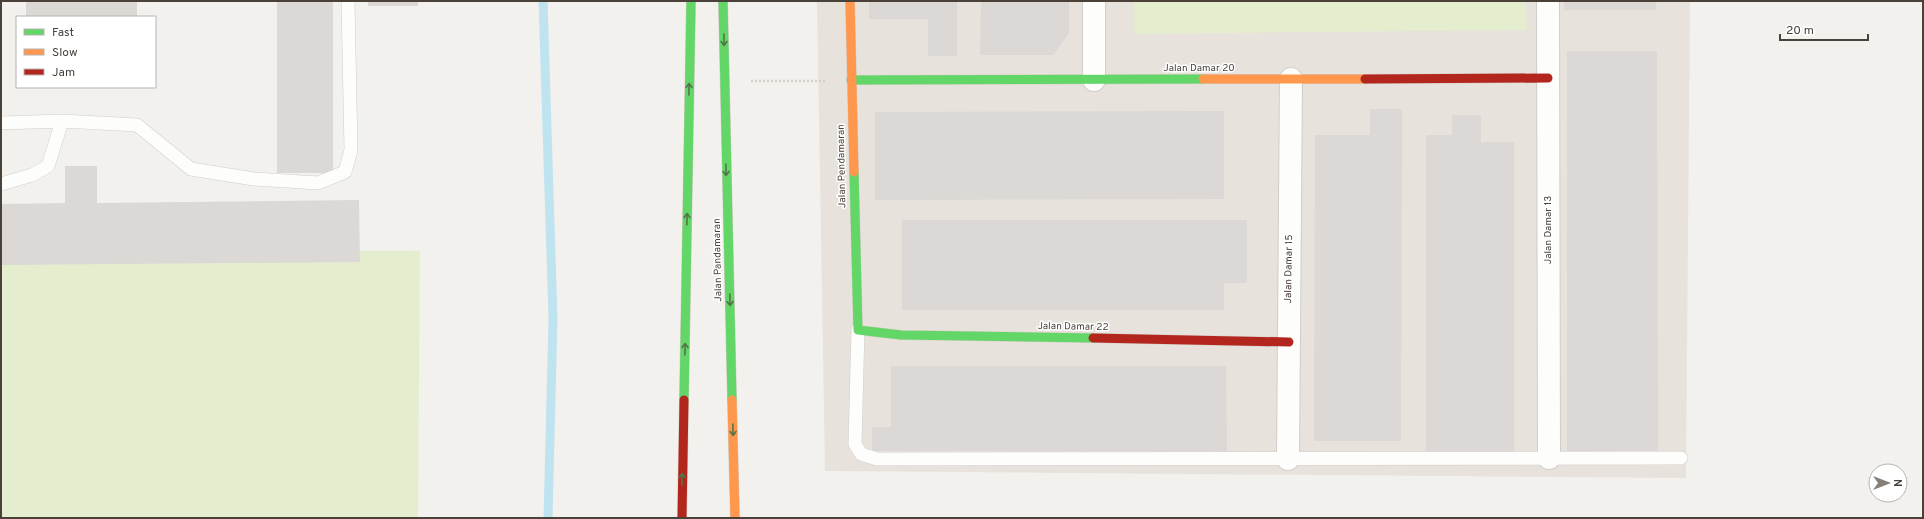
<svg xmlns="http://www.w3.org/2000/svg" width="1924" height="519" font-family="Overpass,sans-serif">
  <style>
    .residential { fill: #e7e2dc }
    .green { fill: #e5edcf }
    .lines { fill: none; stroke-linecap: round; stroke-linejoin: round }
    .stream { stroke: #bfe4f0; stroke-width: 9 }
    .building { fill: #dbd8d5 }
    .lane-casing { stroke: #d0cdca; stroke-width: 14 }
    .street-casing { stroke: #d0cdca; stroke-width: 24 }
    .fast-casing { stroke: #d4cec6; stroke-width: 10 }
    .slow-casing { stroke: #d4cec6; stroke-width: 10 }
    .jam-casing { stroke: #d4cec6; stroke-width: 10 }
    .path { stroke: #d3d1cc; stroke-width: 2.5; stroke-dasharray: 2 2; stroke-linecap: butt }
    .lane { stroke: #fdfdfc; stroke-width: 13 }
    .street { stroke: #fdfdfc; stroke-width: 22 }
    .fast { stroke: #63d668; stroke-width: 9 }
    .slow { stroke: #ff974d; stroke-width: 9 }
    .jam { stroke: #b3261e; stroke-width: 9 }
    .oneway { stroke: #537549 }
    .labels { text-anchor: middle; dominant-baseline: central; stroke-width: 3; stroke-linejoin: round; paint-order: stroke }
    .street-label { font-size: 10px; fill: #4a4139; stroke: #fff }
  </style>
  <rect width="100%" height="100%" fill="#f3f1ee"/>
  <path class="residential" d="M817,1H1690L1686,478L825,471Z"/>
  <path class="green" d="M1134,1H1526L1527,30L1134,34Z
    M1,248L420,251L418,518H1Z"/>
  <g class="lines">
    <path class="stream" d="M543,1L553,318L548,518"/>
  </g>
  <path class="building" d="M26,1H137V17H26Z
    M277,1H333V173H277Z
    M368,1H418V6H368Z
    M869,1H957V56H928V19H869Z
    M981,1H1069V33L1053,55H980Z
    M1564,1H1656V10H1564Z
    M1567,51H1657L1658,451H1567Z
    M1370,109H1402L1401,441H1314L1315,135H1370Z
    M1224,111V199L875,200V112Z
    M1452,115H1481V142H1514V452H1426V135H1452Z
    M65,166H97V203L359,200L360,262L2,265L1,204L65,203Z
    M902,220H1247V283H1224V310H902Z
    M891,366H1226L1227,451H872V427H891Z"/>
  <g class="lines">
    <g class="lane-casing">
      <path id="lane" d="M1,123L62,121L137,125L191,169L254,179L318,183L345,172L351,150L348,1
        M1,184L32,175L48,166L62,121
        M858,330L855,444L861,454L877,459L1681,458"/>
    </g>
    <g class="street-casing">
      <path id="street" d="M1094,1V80
        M1548,1L1549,458
        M1288,459L1291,79"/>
    </g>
    <g class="fast-casing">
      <path id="fast" d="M723,1L732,400
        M851,80L1203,79
        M854,172L858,330L901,335L1093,338
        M684,400L691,1"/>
    </g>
    <g class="slow-casing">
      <path id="slow" d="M850,1L854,172
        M1203,79H1365
        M732,400L735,518"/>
    </g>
    <g class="jam-casing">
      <path id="jam" d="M1365,79L1548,78
        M1093,338L1289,342
        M682,518L684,400"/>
    </g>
    <path class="path" d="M751,81H826"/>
    <use href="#lane" class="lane"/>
    <use href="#street" class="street"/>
    <use href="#fast" class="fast"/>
    <use href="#slow" class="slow"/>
    <use href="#jam" class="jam"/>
  </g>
  <defs><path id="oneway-shaft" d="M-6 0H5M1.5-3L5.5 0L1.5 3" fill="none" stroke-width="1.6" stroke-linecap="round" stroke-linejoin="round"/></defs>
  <g class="oneway">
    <use href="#oneway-shaft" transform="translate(724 40) rotate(89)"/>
    <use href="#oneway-shaft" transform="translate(689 89) rotate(-89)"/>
    <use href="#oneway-shaft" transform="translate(726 170) rotate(89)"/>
    <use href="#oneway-shaft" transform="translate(687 219) rotate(-89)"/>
    <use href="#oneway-shaft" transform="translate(730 300) rotate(89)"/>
    <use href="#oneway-shaft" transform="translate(685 349) rotate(-89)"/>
    <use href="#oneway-shaft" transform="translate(733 430) rotate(89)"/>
    <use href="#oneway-shaft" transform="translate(682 479) rotate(-89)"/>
  </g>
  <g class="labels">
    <g class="street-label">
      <text x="1199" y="68">Jalan Damar 20</text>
      <text transform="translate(842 166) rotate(-91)">Jalan Pendamaran</text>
      <text transform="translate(1548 230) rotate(-90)">Jalan Damar 13</text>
      <text transform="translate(718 260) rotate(-91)">Jalan Pandamaran</text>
      <text transform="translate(1289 269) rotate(-89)">Jalan Damar 15</text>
      <text transform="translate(1073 327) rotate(1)">Jalan Damar 22</text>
    </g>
  </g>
  <rect width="1924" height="519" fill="none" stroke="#4a4139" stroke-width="4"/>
  <rect x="16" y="16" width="140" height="72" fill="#ffffff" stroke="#b7b3b0"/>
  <rect x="24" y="29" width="20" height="6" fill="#63d668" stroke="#b7b3b0"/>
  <text x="52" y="36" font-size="12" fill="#4a4139">Fast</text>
  <rect x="24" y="49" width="20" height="6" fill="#ff974d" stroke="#b7b3b0"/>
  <text x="52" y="56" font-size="12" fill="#4a4139">Slow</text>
  <rect x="24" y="69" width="20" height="6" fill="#b3261e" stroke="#b7b3b0"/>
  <text x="52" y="76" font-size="12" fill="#4a4139">Jam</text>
  <g transform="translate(1888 483) rotate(90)"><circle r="19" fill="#ffffff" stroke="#b7b3b0"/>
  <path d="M0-3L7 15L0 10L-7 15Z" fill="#857f78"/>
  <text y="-6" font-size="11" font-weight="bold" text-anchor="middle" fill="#4a4139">N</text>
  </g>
  <path d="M1780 34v6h88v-6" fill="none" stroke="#4a4139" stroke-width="2"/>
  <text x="1786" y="34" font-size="12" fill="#4a4139" stroke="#ffffff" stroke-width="3" paint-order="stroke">20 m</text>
</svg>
